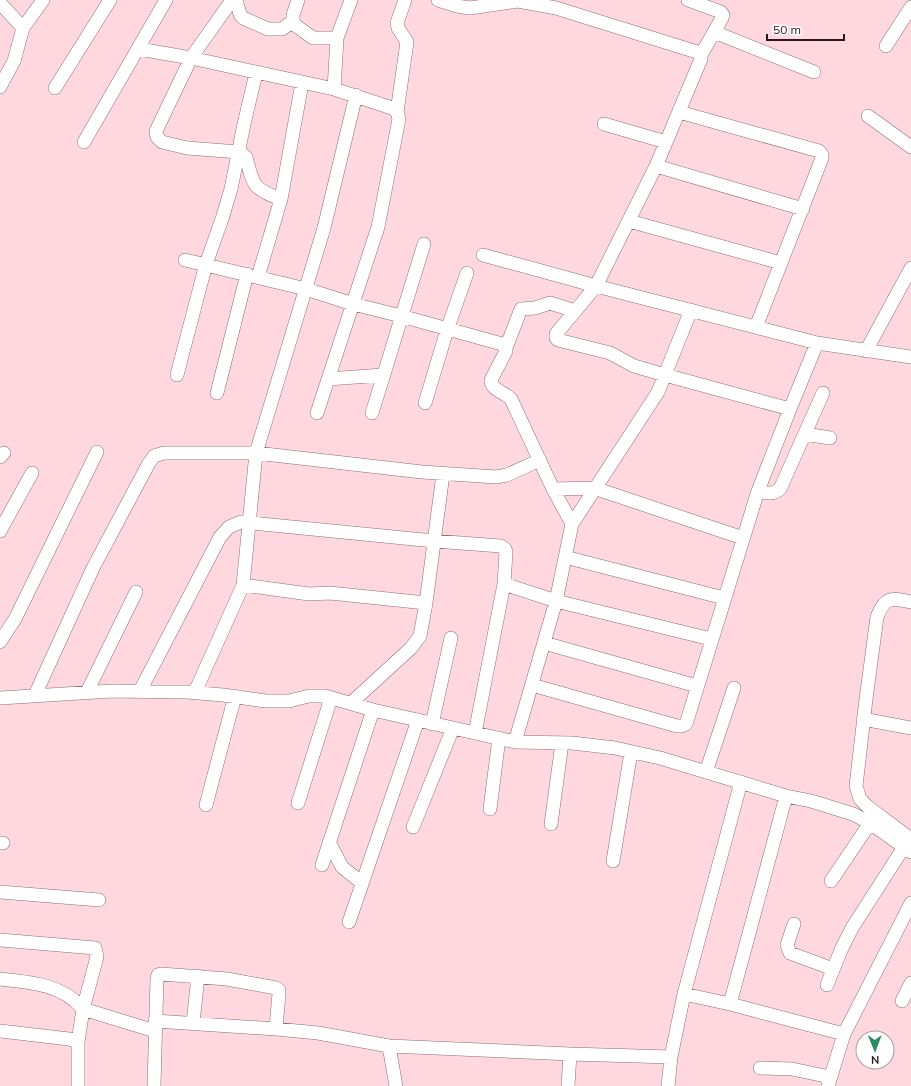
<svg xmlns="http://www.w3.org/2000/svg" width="911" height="1086" font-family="Mulish,sans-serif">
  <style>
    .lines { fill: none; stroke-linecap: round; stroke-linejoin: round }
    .minor-casing { stroke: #8f6d75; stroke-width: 14 }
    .minor { stroke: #fff; stroke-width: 13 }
  </style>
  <rect width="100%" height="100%" fill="#fed7df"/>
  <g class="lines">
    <g class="minor-casing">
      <path id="minor" d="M232,0L191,58L156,131L157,137L162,142L187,148L239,152L246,157C253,184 252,189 281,199
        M236,0L240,14L243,18L268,29H282L293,21
        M298,0L293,15V21L295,25L313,38H337
        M438,0L457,6L470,8L518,1L556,8L697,52L701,55V59L656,166L596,286L556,334V338L558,340L610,353L634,366L665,375L790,409
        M688,0L721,12L723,15L722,18L701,55
        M0,3L23,28
        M714,32L814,72
        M886,46L911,7
        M139,49L191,58L334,89L392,108L397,112L399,119L378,227L317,413
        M0,87L14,61L23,28L43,0
        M55,88L110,0
        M334,89L337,38L351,0
        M397,112L407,42L398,28L397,23L405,0
        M679,112L819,151L822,155V158L756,327
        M868,116L911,147
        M604,124L666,142
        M84,142L166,0
        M656,166L803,209
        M629,221L781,263
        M483,255L596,286L817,343L911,357
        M185,260L306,289L353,304L401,316L502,344L506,348V351L491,380C491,390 504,392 511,399L553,489L572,524
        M258,277L281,199L302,83
        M506,348L521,309L535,308L550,303L575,311
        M866,351L911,268
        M177,375L206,264L222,219L231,189L244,124L256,73
        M328,379L383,375
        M217,393L247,274
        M425,403L447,330L467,273
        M372,413L424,244
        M805,434L830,438
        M0,457L4,453
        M553,489L594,488L743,538
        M758,491C767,493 773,495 780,489L823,393
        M0,531L32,473
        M565,557L724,598
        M243,585L309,594L330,593L426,603
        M911,602C891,598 885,596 877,617L866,699L856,786L860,799L868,807L911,839
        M0,642L15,619L97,452
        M544,643L697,686
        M532,685L677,726H682L686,724L758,491L790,409L817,343
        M140,691L220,537L229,527L241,522L434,541L501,546L505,549L506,552L504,584L556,601L711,639
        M87,692L136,592
        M195,692L243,585L256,453L324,228L356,95
        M35,695L93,568L149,463L154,456L164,453H256L422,472L496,477L507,475L540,460
        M0,698L112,691L187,692L223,695L266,701H289L309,696H325L373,710L515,742L572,743L615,748L660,758L786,796L811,801L853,814L870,823L911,852
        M351,703L411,648L420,636L426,603L443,474
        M863,719L911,728
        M432,724L451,638
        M475,733L504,584
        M515,742L556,601L572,524L658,392L691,310
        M706,772L734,688
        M298,803L331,698
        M206,805L235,696
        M490,809L499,738
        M551,824L562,743
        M413,827L453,728
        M329,842L342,867L362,883
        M0,843H3
        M613,861L631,752
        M322,865L373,710
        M831,881L870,823
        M0,892L99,900
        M349,922L418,720
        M794,924L787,945L790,953L833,969
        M0,940L95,948L97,957L83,1009L78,1042
        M0,979C30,982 62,984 83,1009L155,1031
        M827,985L841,950L852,928L904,847
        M684,994L730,1004L844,1034
        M902,1001L911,983
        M730,1004L786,796
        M155,1021L276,1029L318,1033L389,1046L570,1054L671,1057
        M193,1023L198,976
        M0,1031L69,1039L78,1042V1086
        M389,1046L396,1086
        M760,1068L792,1069L830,1077
        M154,1086L157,978L158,975L161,974L227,979L276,988L279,990V993L276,1029
        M568,1086L570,1054
        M668,1086L671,1057L684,994L741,782
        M828,1086L844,1034L911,903"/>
    </g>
    <use href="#minor" class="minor"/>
  </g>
  <g transform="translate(875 1050) rotate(179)"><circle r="19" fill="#ffffff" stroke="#a8a3a4"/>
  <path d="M0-3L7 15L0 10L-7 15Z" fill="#2b8c65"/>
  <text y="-6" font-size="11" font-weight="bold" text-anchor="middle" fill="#26181c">N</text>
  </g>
  <path d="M767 34v6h77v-6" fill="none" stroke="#26181c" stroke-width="2"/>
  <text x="773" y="34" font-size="12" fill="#26181c" stroke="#ffffff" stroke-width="3" paint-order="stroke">50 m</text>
</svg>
